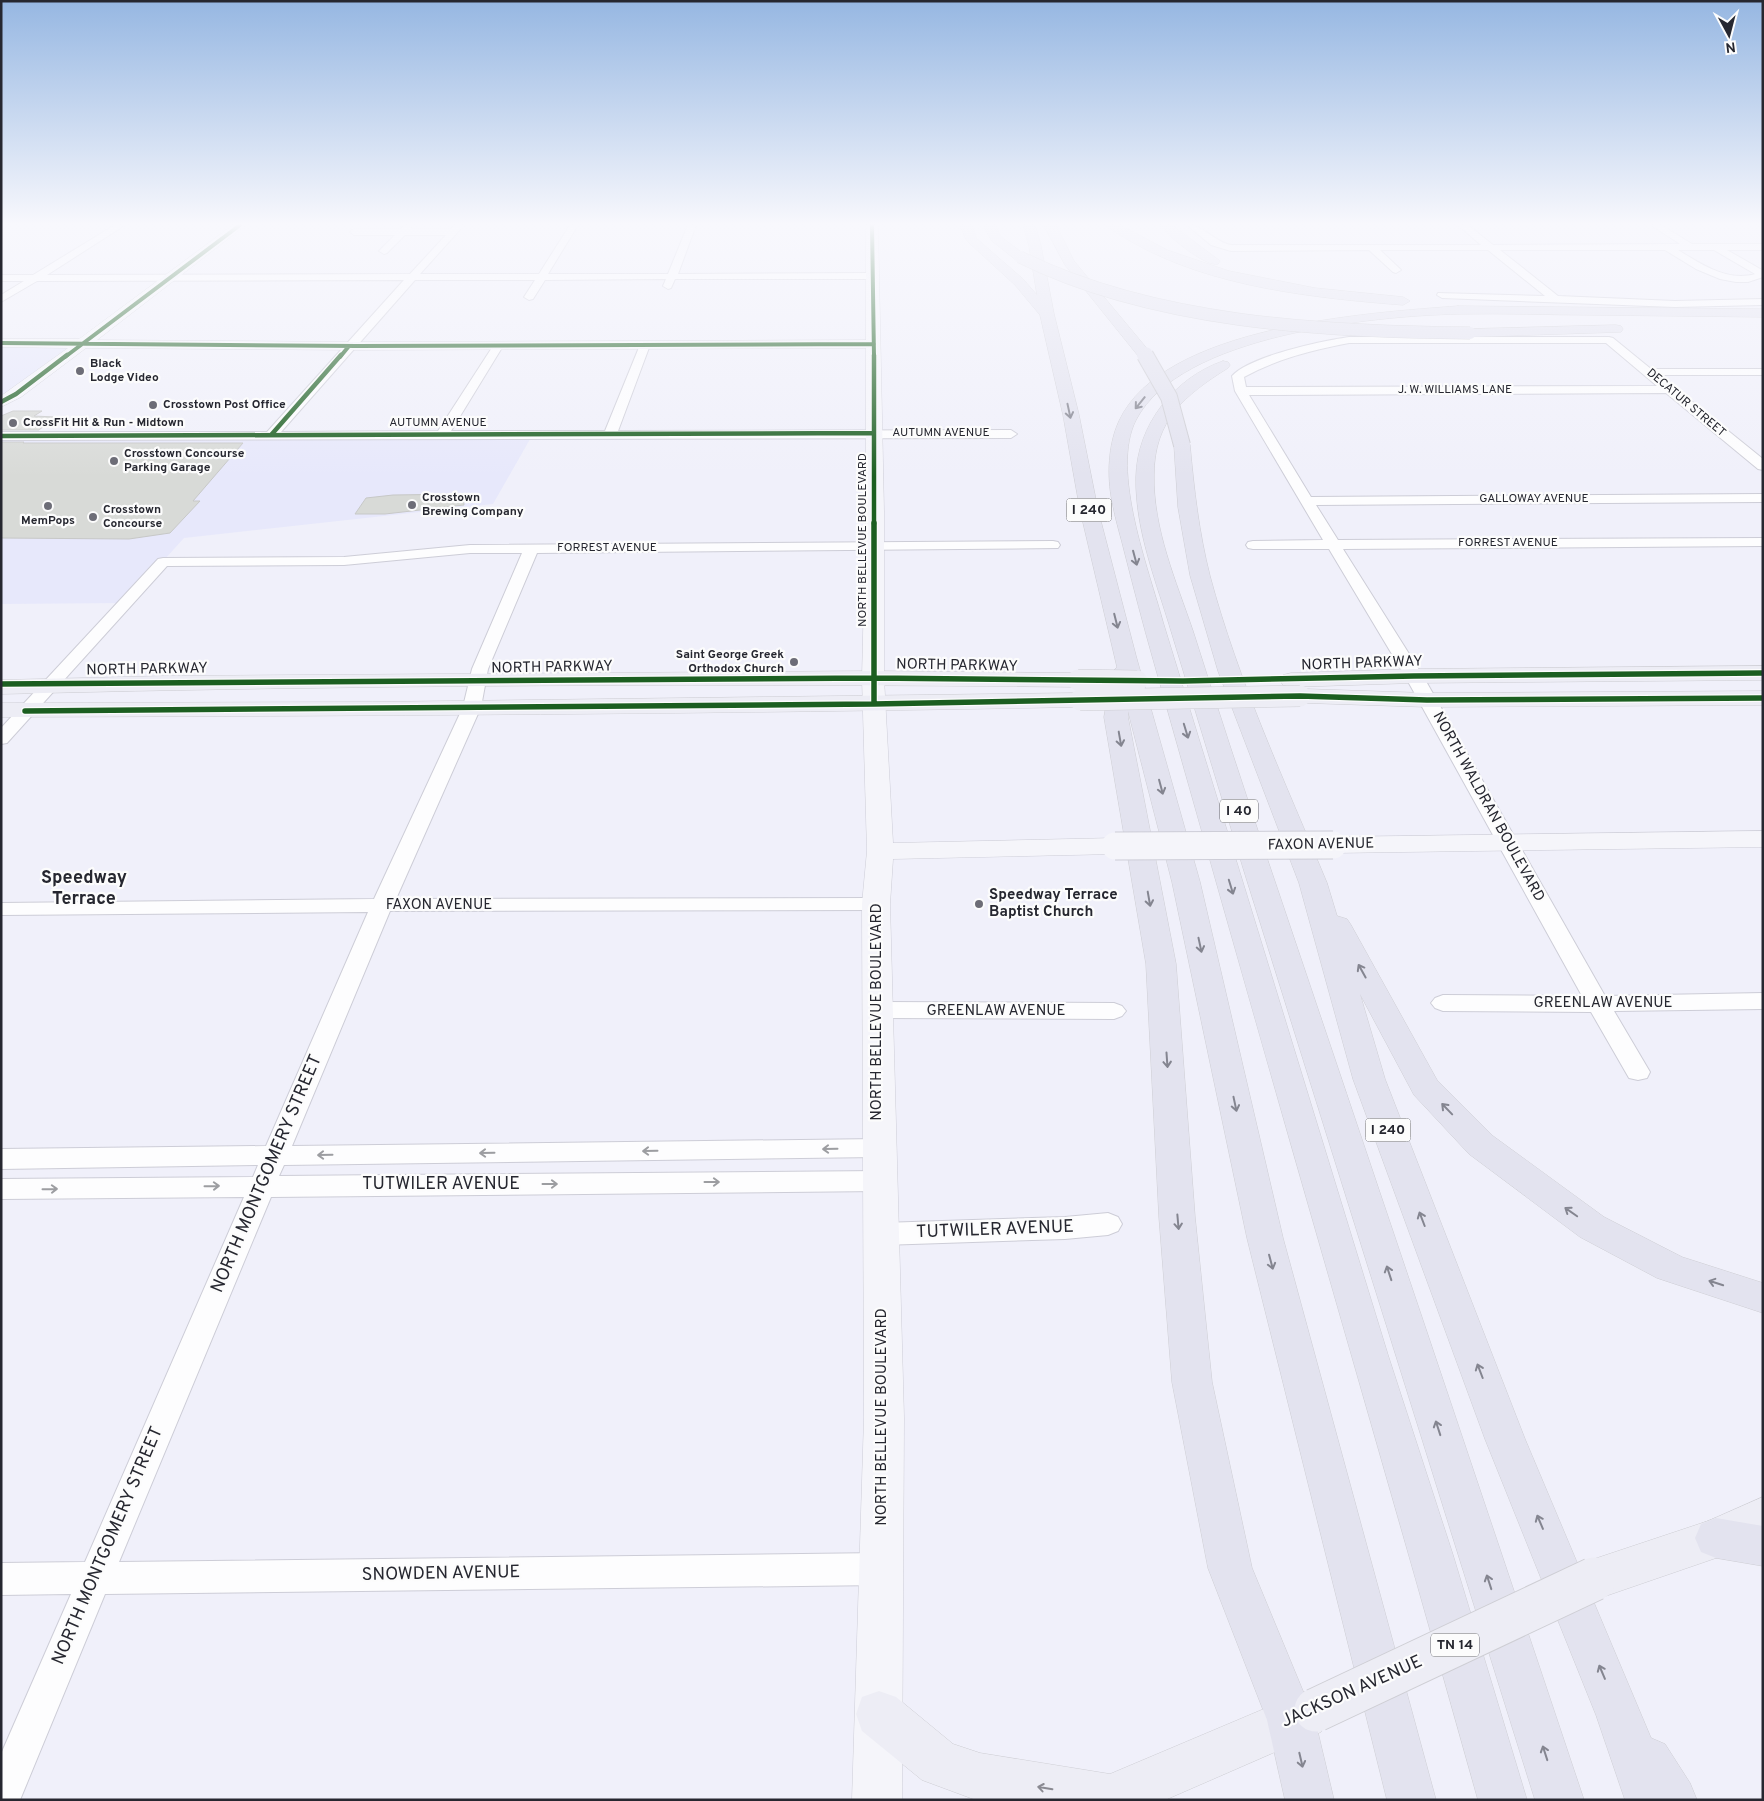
<svg xmlns="http://www.w3.org/2000/svg" width="1764" height="1801" font-family="Overpass,sans-serif">
  <style>
    .built { fill: #e7e8fb }
    .building { fill: #d8dad7; stroke: #c7c8c7 }
    .lines { fill: none; stroke-linecap: round; stroke-linejoin: round }
    .street-casing { stroke: #cdcdd7; stroke-width: 2 }
    .secondary-casing { stroke: #cdcdd7; stroke-width: 1 }
    .primary-casing { stroke: #ceced4; stroke-width: 1 }
    .highway-casing { stroke: #ceced4; stroke-width: 1 }
    .street { fill: #fdfdfe; fill-rule: evenodd }
    .secondary { fill: #f5f5fa; fill-rule: evenodd }
    .primary { fill: #ededf5; fill-rule: evenodd }
    .highway { fill: #e3e3ef; fill-rule: evenodd }
    .secondary-bridge-casing { stroke: #cdcdd7; stroke-width: 29; stroke-linecap: butt }
    .primary-bridge-far1-casing { stroke: #ceced4; stroke-width: 22; stroke-linecap: butt }
    .primary-bridge-casing { stroke: #ceced4; stroke-width: 45; stroke-linecap: butt }
    .highway-bridge-far1-casing { stroke: #ceced4; stroke-width: 13; stroke-linecap: butt }
    .highway-bridge-casing { stroke: #ceced4; stroke-width: 18; stroke-linecap: butt }
    .secondary-bridge { stroke: #f5f5fa; stroke-width: 27 }
    .primary-bridge-far1 { stroke: #ededf5; stroke-width: 21 }
    .primary-bridge { stroke: #ededf5; stroke-width: 43 }
    .highway-bridge-far1 { stroke: #e3e3ef; stroke-width: 12 }
    .highway-bridge { stroke: #e3e3ef; stroke-width: 16 }
    .cycleway-far2-casing { stroke: #fcfcfc; stroke-width: 5 }
    .cycleway-far1-casing { stroke: #fcfcfc; stroke-width: 6 }
    .cycleway-casing { stroke: #fcfcfc; stroke-width: 8 }
    .cycleway-far2 { stroke: #1b5e20; stroke-width: 4 }
    .cycleway-far1 { stroke: #1b5e20; stroke-width: 4.5 }
    .cycleway { stroke: #1b5e20; stroke-width: 5.5 }
    .oneway { stroke: #848590 }
    .oneway2 { stroke: #9c9da1 }
    .oneway3 { stroke: #8a8a92 }
    .poi-dot { fill: #6d6d77; stroke: #fcfcfc; stroke-width: 2 }
    .labels { text-anchor: middle; dominant-baseline: central; stroke-width: 4.5; stroke-linejoin: round; paint-order: stroke }
    .far-poi-label { font-size: 12px; font-weight: bold; fill: #262730; stroke: #fcfcfc; text-anchor: start }
    .far-street-label { font-size: 12px; fill: #262730; stroke: #fcfcfc }
    .shield { fill: #fcfcfc; stroke: #66676d; stroke-width: 1 }
    .shield-label { font-size: 14px; font-weight: bold; fill: #262730 }
    .street-label { font-size: 15px; fill: #262730; stroke: #fcfcfc }
    .poi-label { font-size: 15px; font-weight: bold; fill: #262730; stroke: #fcfcfc; text-anchor: start }
    .quarter-label { font-size: 18px; font-weight: bold; fill: #262730; stroke: #fcfcfc }
    .near-street-label { font-size: 18px; fill: #262730; stroke: #fcfcfc }
  </style>
  <rect width="100%" height="100%" fill="#f0f0fa"/>
  <path class="built" d="M1,343L82,344L1,402Z
    M533,434L493,504L184,538L125,603L1,604V436Z"/>
  <path class="building" d="M13,411H42L34,416L55,417L39,430H1V416Z
    M1,442H24L23,443H243L193,501H200L170,533L129,539L1,538Z
    M463,494L464,505L385,514H355L366,498L393,495Z"/>
  <g class="lines">
    <g class="street-casing">
      <path id="street" d="M1,225H8L1,230Z
        M115,225H125L47,275L410,274L446,235H405L387,253L384,254L379,251L395,235H354L350,232L354,229H401L405,225H411V229H451L455,225H464L420,274H539L570,225H578L548,274H668L688,225H696L678,274L872,273L877,276L872,279H675L671,288L668,289L663,286L666,279L545,280L533,299L529,300L524,297L535,280H415L281,432L438,431L493,346L498,343L503,346L451,431H605L640,345L645,342L650,345L618,431L1011,430L1017,434L1011,438L1,440V432H267L404,280L37,281L1,302V295L24,281H1V275H33Z
        M1187,225C1204,225 1214,242 1231,245H1481L1458,225H1468L1493,245L1680,244L1651,225H1661L1692,244H1763V250H1727L1762,270L1763,277L1748,282H1736L1720,279L1696,269L1665,250H1500L1558,296L1675,301L1763,299V305L1675,307L1442,298L1437,295L1438,293L1545,296L1488,250H1380L1399,268L1401,270L1396,273L1393,272L1369,250L1231,251L1211,245ZM1678,250H1714L1755,274C1727,282 1701,264 1678,250Z
        M1349,337H1609L1613,338L1651,369H1763V375H1659L1763,459V470L1758,469L1666,393L1249,395L1311,497L1763,494V502L1316,505L1338,540L1763,538V546L1343,549L1423,676L1605,996L1763,993V1009L1614,1011L1650,1072L1647,1078L1638,1080L1629,1078L1591,1012L1443,1011L1435,1008L1431,1003L1435,998L1443,995L1582,996L1405,676L1329,549H1253L1248,548L1246,545L1248,542L1253,541L1323,540L1235,391L1232,376C1250,356 1322,341 1349,337ZM1349,343H1606L1657,386L1246,387L1244,377C1277,359 1312,350 1349,343Z
        M1053,541L1058,542L1060,545L1058,548L537,553L488,669L481,707L396,899L876,898L884,899L887,904L884,909L876,910L390,911L292,1146L878,1139L887,1141L891,1148L887,1155L878,1157L284,1165L279,1176L880,1171L889,1174L893,1181L889,1188L880,1191L271,1197L119,1562L881,1553L893,1558L898,1569L893,1580L881,1585L105,1594L20,1800H1V1754L71,1594L1,1595V1563L85,1562L244,1197L1,1199V1179L253,1177L258,1165L1,1169V1149L266,1146L368,912L1,915V903L374,899L463,707L472,669L522,553H470L344,565L167,566L7,743L1,744V728L158,559L163,558L344,557L470,545Z
        M878,1002L1114,1003L1122,1006L1126,1011L1122,1016L1114,1019L878,1018L870,1015L866,1010L870,1005Z
        M1108,1213L1118,1217L1122,1224L1118,1231L1108,1235L1065,1239L882,1245L872,1242L868,1234L872,1226L882,1223L1065,1217Z"/>
    </g>
    <g class="secondary-casing">
      <path id="secondary" d="M233,225H246L97,340L357,342L866,340V225H878L884,512V678L893,843L1115,838L1124,840L1128,846L1124,852L1115,854L893,859L890,904L904,1418L902,1800H852L864,1418L862,904L867,851L862,678L866,512V348L357,350L86,348L21,397L1,407V396L68,348L1,347V339H79Z
        M1763,831V847L1333,853L1324,851L1320,845L1324,839L1333,837Z"/>
    </g>
    <g class="primary-casing">
      <path id="primary" d="M1763,666V680L1414,683L1291,687L1283,685L1280,680L1283,675L1291,673L1414,669Z
        M873,671L1078,673L1086,675L1089,680L1086,685L1078,687C719,683 360,685 1,694V680L164,676Z
        M1306,689L1427,693L1763,691V705L1427,707L1306,703L1298,701L1295,696L1298,691Z
        M1080,693L1088,695L1091,700L1088,705L1080,707C720,714 361,716 1,717V703L372,702Z
        M1763,1497V1537L1716,1558L1594,1600L1579,1594L1572,1579L1579,1564L1708,1521Z
        M879,1691L896,1697L953,1744L980,1753L1110,1774L1304,1692L1321,1698L1327,1715L1321,1732L1165,1800H976L922,1780L862,1731L856,1714L862,1697Z"/>
    </g>
    <g class="highway-casing">
      <path id="highway" d="M960,225H972L976,238L1023,279L1037,295L1029,246L1023,225H1035L1041,246L1054,314L1079,415L1098,510L1136,656L1200,882L1283,1238L1436,1800H1387L1247,1238L1172,882L1128,711V717L1176,964L1195,1217L1212,1382L1252,1568L1315,1720L1334,1800H1285L1267,1720L1208,1568L1172,1382L1159,1217L1146,964L1104,717L1112,672L1117,667L1080,510L1063,415L1040,315L1015,285L967,241Z
        M983,225H995L1001,237L1024,254L1026,257L1024,260H1016L992,241Z
        M1044,225H1056L1074,261L1149,351L1151,354L1149,357H1139L1065,265Z
        M1106,225H1120L1167,250L1229,271L1315,288L1403,297L1410,301L1403,305C1314,298 1210,287 1132,242C1124,237 1113,232 1106,225Z
        M1159,225H1172L1220,261L1218,264C1205,267 1168,236 1159,225Z
        M1458,306L1763,309V317C1706,316 1650,316 1593,315C1549,315 1504,313 1459,314C1373,316 1180,335 1136,420C1110,470 1149,570 1163,622L1388,1355L1453,1555L1527,1800H1478C1396,1506 1310,1214 1227,920C1202,833 1178,746 1153,659C1143,624 1134,589 1125,554C1121,537 1115,519 1112,501C1107,476 1108,445 1119,421C1163,326 1367,313 1458,306Z
        M1616,325L1621,326L1623,329L1621,332L1470,337L1463,333L1470,329Z
        M1223,361L1228,362L1230,365L1228,368C1185,395 1154,420 1154,475C1153,529 1176,581 1193,631C1217,707 1242,783 1267,858C1373,1172 1479,1486 1584,1800H1535C1438,1490 1341,1180 1244,871C1220,792 1196,713 1172,634C1157,583 1135,531 1136,477C1137,425 1174,378 1223,361Z
        M1182,440L1188,441L1190,445C1194,489 1199,533 1210,576C1238,681 1285,782 1327,883L1337,916L1347,919L1351,925L1437,1080L1493,1136L1604,1217L1682,1257L1763,1283V1313L1657,1278L1580,1237L1469,1154L1414,1095L1360,994L1385,1079L1525,1439L1651,1738L1665,1744L1690,1783L1697,1800H1625L1596,1715L1485,1439L1353,1079L1299,883L1218,671L1190,575L1178,507L1174,445L1176,441Z
        M1716,1518L1763,1526V1566L1716,1558L1701,1552L1695,1538L1701,1524Z"/>
    </g>
    <use href="#street" class="street"/>
    <use href="#secondary" class="secondary"/>
    <use href="#primary" class="primary"/>
    <use href="#highway" class="highway"/>
    <g class="secondary-bridge-casing">
      <path id="secondary-bridge" d="M1115,846L1333,845"/>
    </g>
    <g class="primary-bridge-far1-casing">
      <path id="primary-bridge-far1" d="M1078,680L1137,681
        M1080,700L1300,696"/>
    </g>
    <g class="primary-bridge-casing">
      <path id="primary-bridge" d="M1316,1710L1594,1579"/>
    </g>
    <g class="highway-bridge-far1-casing">
      <path id="highway-bridge-far1" d="M1020,257C1153,323 1323,332 1470,333
        M1144,354L1146,357"/>
    </g>
    <g class="highway-bridge-casing">
      <path id="highway-bridge" d="M1145,355L1169,397L1182,445"/>
    </g>
    <use href="#secondary-bridge" class="secondary-bridge"/>
    <use href="#primary-bridge-far1" class="primary-bridge-far1"/>
    <use href="#primary-bridge" class="primary-bridge"/>
    <use href="#highway-bridge-far1" class="highway-bridge-far1"/>
    <use href="#highway-bridge" class="highway-bridge"/>
    <g class="cycleway-far2-casing">
      <path id="cycleway-far2" d="M872,225L874,357
        M1,343L357,346L874,344
        M65,357L240,225
        M340,357L349,346"/>
    </g>
    <g class="cycleway-far1-casing">
      <path id="cycleway-far1" d="M874,355V524
        M1,402L16,394L67,355
        M272,434L341,355
        M1,436L874,433"/>
    </g>
    <g class="cycleway-casing">
      <path id="cycleway" d="M874,523V704
        M1,684L873,678L1183,681L1414,676L1763,673
        M25,711L874,704L1300,696L1427,700L1763,698"/>
    </g>
    <use href="#cycleway-far2" class="cycleway-far2"/>
    <use href="#cycleway-far1" class="cycleway-far1"/>
    <use href="#cycleway" class="cycleway"/>
  </g>
  <defs><path id="oneway-shaft" d="M-6 0H5M1.5-3L5.5 0L1.5 3" fill="none" stroke-width="1.6" stroke-linecap="round" stroke-linejoin="round" transform="scale(1.25)"/></defs>
  <g class="oneway">
    <use href="#oneway-shaft" transform="translate(1140 403) rotate(129)"/>
    <use href="#oneway-shaft" transform="translate(1069 411) rotate(78)"/>
    <use href="#oneway-shaft" transform="translate(1135 558) rotate(75)"/>
    <use href="#oneway-shaft" transform="translate(1116 621) rotate(76)"/>
    <use href="#oneway-shaft" transform="translate(1186 731) rotate(73)"/>
    <use href="#oneway-shaft" transform="translate(1120 739) rotate(80)"/>
    <use href="#oneway-shaft" transform="translate(1161 787) rotate(75)"/>
    <use href="#oneway-shaft" transform="translate(1231 887) rotate(73)"/>
    <use href="#oneway-shaft" transform="translate(1149 899) rotate(80)"/>
    <use href="#oneway-shaft" transform="translate(1200 945) rotate(78)"/>
    <use href="#oneway-shaft" transform="translate(1362 971) rotate(-119)"/>
    <use href="#oneway-shaft" transform="translate(1167 1060) rotate(86)"/>
    <use href="#oneway-shaft" transform="translate(1235 1104) rotate(78)"/>
    <use href="#oneway-shaft" transform="translate(1447 1109) rotate(-134)"/>
    <use href="#oneway-shaft" transform="translate(1571 1212) rotate(-145)"/>
    <use href="#oneway-shaft" transform="translate(1422 1219) rotate(-111)"/>
    <use href="#oneway-shaft" transform="translate(1178 1222) rotate(85)"/>
    <use href="#oneway-shaft" transform="translate(1271 1262) rotate(75)"/>
    <use href="#oneway-shaft" transform="translate(1389 1273) rotate(-108)"/>
    <use href="#oneway-shaft" transform="translate(1716 1283) rotate(-162)"/>
    <use href="#oneway-shaft" transform="translate(1480 1371) rotate(-111)"/>
    <use href="#oneway-shaft" transform="translate(1438 1428) rotate(-108)"/>
    <use href="#oneway-shaft" transform="translate(1540 1522) rotate(-113)"/>
    <use href="#oneway-shaft" transform="translate(1489 1582) rotate(-108)"/>
    <use href="#oneway-shaft" transform="translate(1602 1672) rotate(-113)"/>
    <use href="#oneway-shaft" transform="translate(1545 1753) rotate(-108)"/>
    <use href="#oneway-shaft" transform="translate(1301 1760) rotate(77)"/>
  </g>
  <g class="oneway2">
    <use href="#oneway-shaft" transform="translate(830 1149) rotate(179)"/>
    <use href="#oneway-shaft" transform="translate(650 1151) rotate(179)"/>
    <use href="#oneway-shaft" transform="translate(487 1153) rotate(179)"/>
    <use href="#oneway-shaft" transform="translate(325 1155) rotate(179)"/>
    <use href="#oneway-shaft" transform="translate(712 1182)"/>
    <use href="#oneway-shaft" transform="translate(550 1184)"/>
    <use href="#oneway-shaft" transform="translate(212 1186) rotate(-1)"/>
    <use href="#oneway-shaft" transform="translate(50 1189) rotate(-1)"/>
  </g>
  <use class="oneway3" href="#oneway-shaft" transform="translate(1045 1788) rotate(-171)"/>
  <linearGradient id="sky" x2="0" y2="1"><stop stop-color="#96b7e2"/><stop offset="0.47" stop-color="#f8f8fd"/><stop offset="1" stop-color="#f8f8fd" stop-opacity="0"/></linearGradient>
  <rect width="1764" height="477" fill="url(#sky)"/>
  <g class="poi-dot">
    <circle cx="80" cy="371" r="5"/>
    <circle cx="153" cy="405" r="5"/>
    <circle cx="13" cy="423" r="5"/>
    <circle cx="114" cy="461" r="5"/>
    <circle cx="412" cy="505" r="5"/>
    <circle cx="48" cy="506" r="5"/>
    <circle cx="93" cy="517" r="5"/>
    <circle cx="794" cy="662" r="5"/>
    <circle cx="979" cy="904" r="5"/>
  </g>
  <g class="labels">
    <g class="far-poi-label">
      <text x="90" y="364">Black<tspan x="90" dy="14">Lodge Video</tspan></text>
      <text x="163" y="405">Crosstown Post Office</text>
      <text x="23" y="423">CrossFit Hit &amp; Run - Midtown</text>
      <text x="124" y="454">Crosstown Concourse<tspan x="124" dy="14">Parking Garage</tspan></text>
      <text x="422" y="498">Crosstown<tspan x="422" dy="14">Brewing Company</tspan></text>
      <text x="103" y="510">Crosstown<tspan x="103" dy="14">Concourse</tspan></text>
      <text x="48" y="521" text-anchor="middle">MemPops</text>
      <text x="784" y="655" text-anchor="end">Saint George Greek<tspan x="784" dy="14">Orthodox Church</tspan></text>
    </g>
    <g class="far-street-label">
      <text x="1455" y="390">J. W. WILLIAMS LANE</text>
      <text transform="translate(1686 403) rotate(40)">DECATUR STREET</text>
      <text x="438" y="423">AUTUMN AVENUE</text>
      <text x="941" y="433">AUTUMN AVENUE</text>
      <text x="1534" y="499">GALLOWAY AVENUE</text>
      <text transform="translate(863 540) rotate(-90)">NORTH BELLEVUE BOULEVARD</text>
      <text x="1508" y="543">FORREST AVENUE</text>
      <text x="607" y="548">FORREST AVENUE</text>
    </g>
    <g class="shield">
      <rect x="1066.5" y="498.5" width="45" height="23" rx="4"/>
      <rect x="1220" y="799.5" width="38" height="23" rx="4"/>
      <rect x="1365.5" y="1118.5" width="45" height="23" rx="4"/>
      <rect x="1431" y="1633.5" width="48" height="23" rx="4"/>
    </g>
    <g class="shield-label">
      <text x="1089" y="510">I 240</text>
      <text x="1239" y="811">I 40</text>
      <text x="1388" y="1130">I 240</text>
      <text x="1455" y="1645">TN 14</text>
    </g>
    <g class="street-label">
      <text transform="translate(1362 664) rotate(-2)">NORTH PARKWAY</text>
      <text transform="translate(957 666) rotate(1)">NORTH PARKWAY</text>
      <text transform="translate(552 668) rotate(-1)">NORTH PARKWAY</text>
      <text transform="translate(147 670) rotate(-1)">NORTH PARKWAY</text>
      <text transform="translate(1488 807) rotate(61)">NORTH WALDRAN BOULEVARD</text>
      <text transform="translate(1321 845) rotate(-1)">FAXON AVENUE</text>
      <text x="439" y="905">FAXON AVENUE</text>
      <text x="1603" y="1003">GREENLAW AVENUE</text>
      <text x="996" y="1011">GREENLAW AVENUE</text>
      <text transform="translate(877 1012) rotate(-90)">NORTH BELLEVUE BOULEVARD</text>
      <text transform="translate(882 1417) rotate(-90)">NORTH BELLEVUE BOULEVARD</text>
    </g>
    <g class="poi-label">
      <text x="989" y="895">Speedway Terrace<tspan x="989" dy="17">Baptist Church</tspan></text>
    </g>
    <g class="quarter-label">
      <text x="84" y="878">Speedway<tspan x="84" dy="21">Terrace</tspan></text>
    </g>
    <g class="near-street-label">
      <text transform="translate(267 1174) rotate(-67)">NORTH MONTGOMERY STREET</text>
      <text x="441" y="1184">TUTWILER AVENUE</text>
      <text transform="translate(995 1230) rotate(-2)">TUTWILER AVENUE</text>
      <text transform="translate(108 1546) rotate(-67)">NORTH MONTGOMERY STREET</text>
      <text transform="translate(441 1574) rotate(-1)">SNOWDEN AVENUE</text>
      <text transform="translate(1352 1692) rotate(-24)">JACKSON AVENUE</text>
    </g>
  </g>
  <rect width="1764" height="1801" fill="none" stroke="#262730" stroke-width="5"/>
  <g transform="translate(1729 35) rotate(173)" stroke="#fcfcfc" stroke-width="4" paint-order="stroke">
  <path d="M0-4L9 19L0 12L-9 19Z" fill="#262730"/>
  <text y="-8" font-size="14" font-weight="bold" text-anchor="middle" fill="#262730">N</text>
  </g>
</svg>
